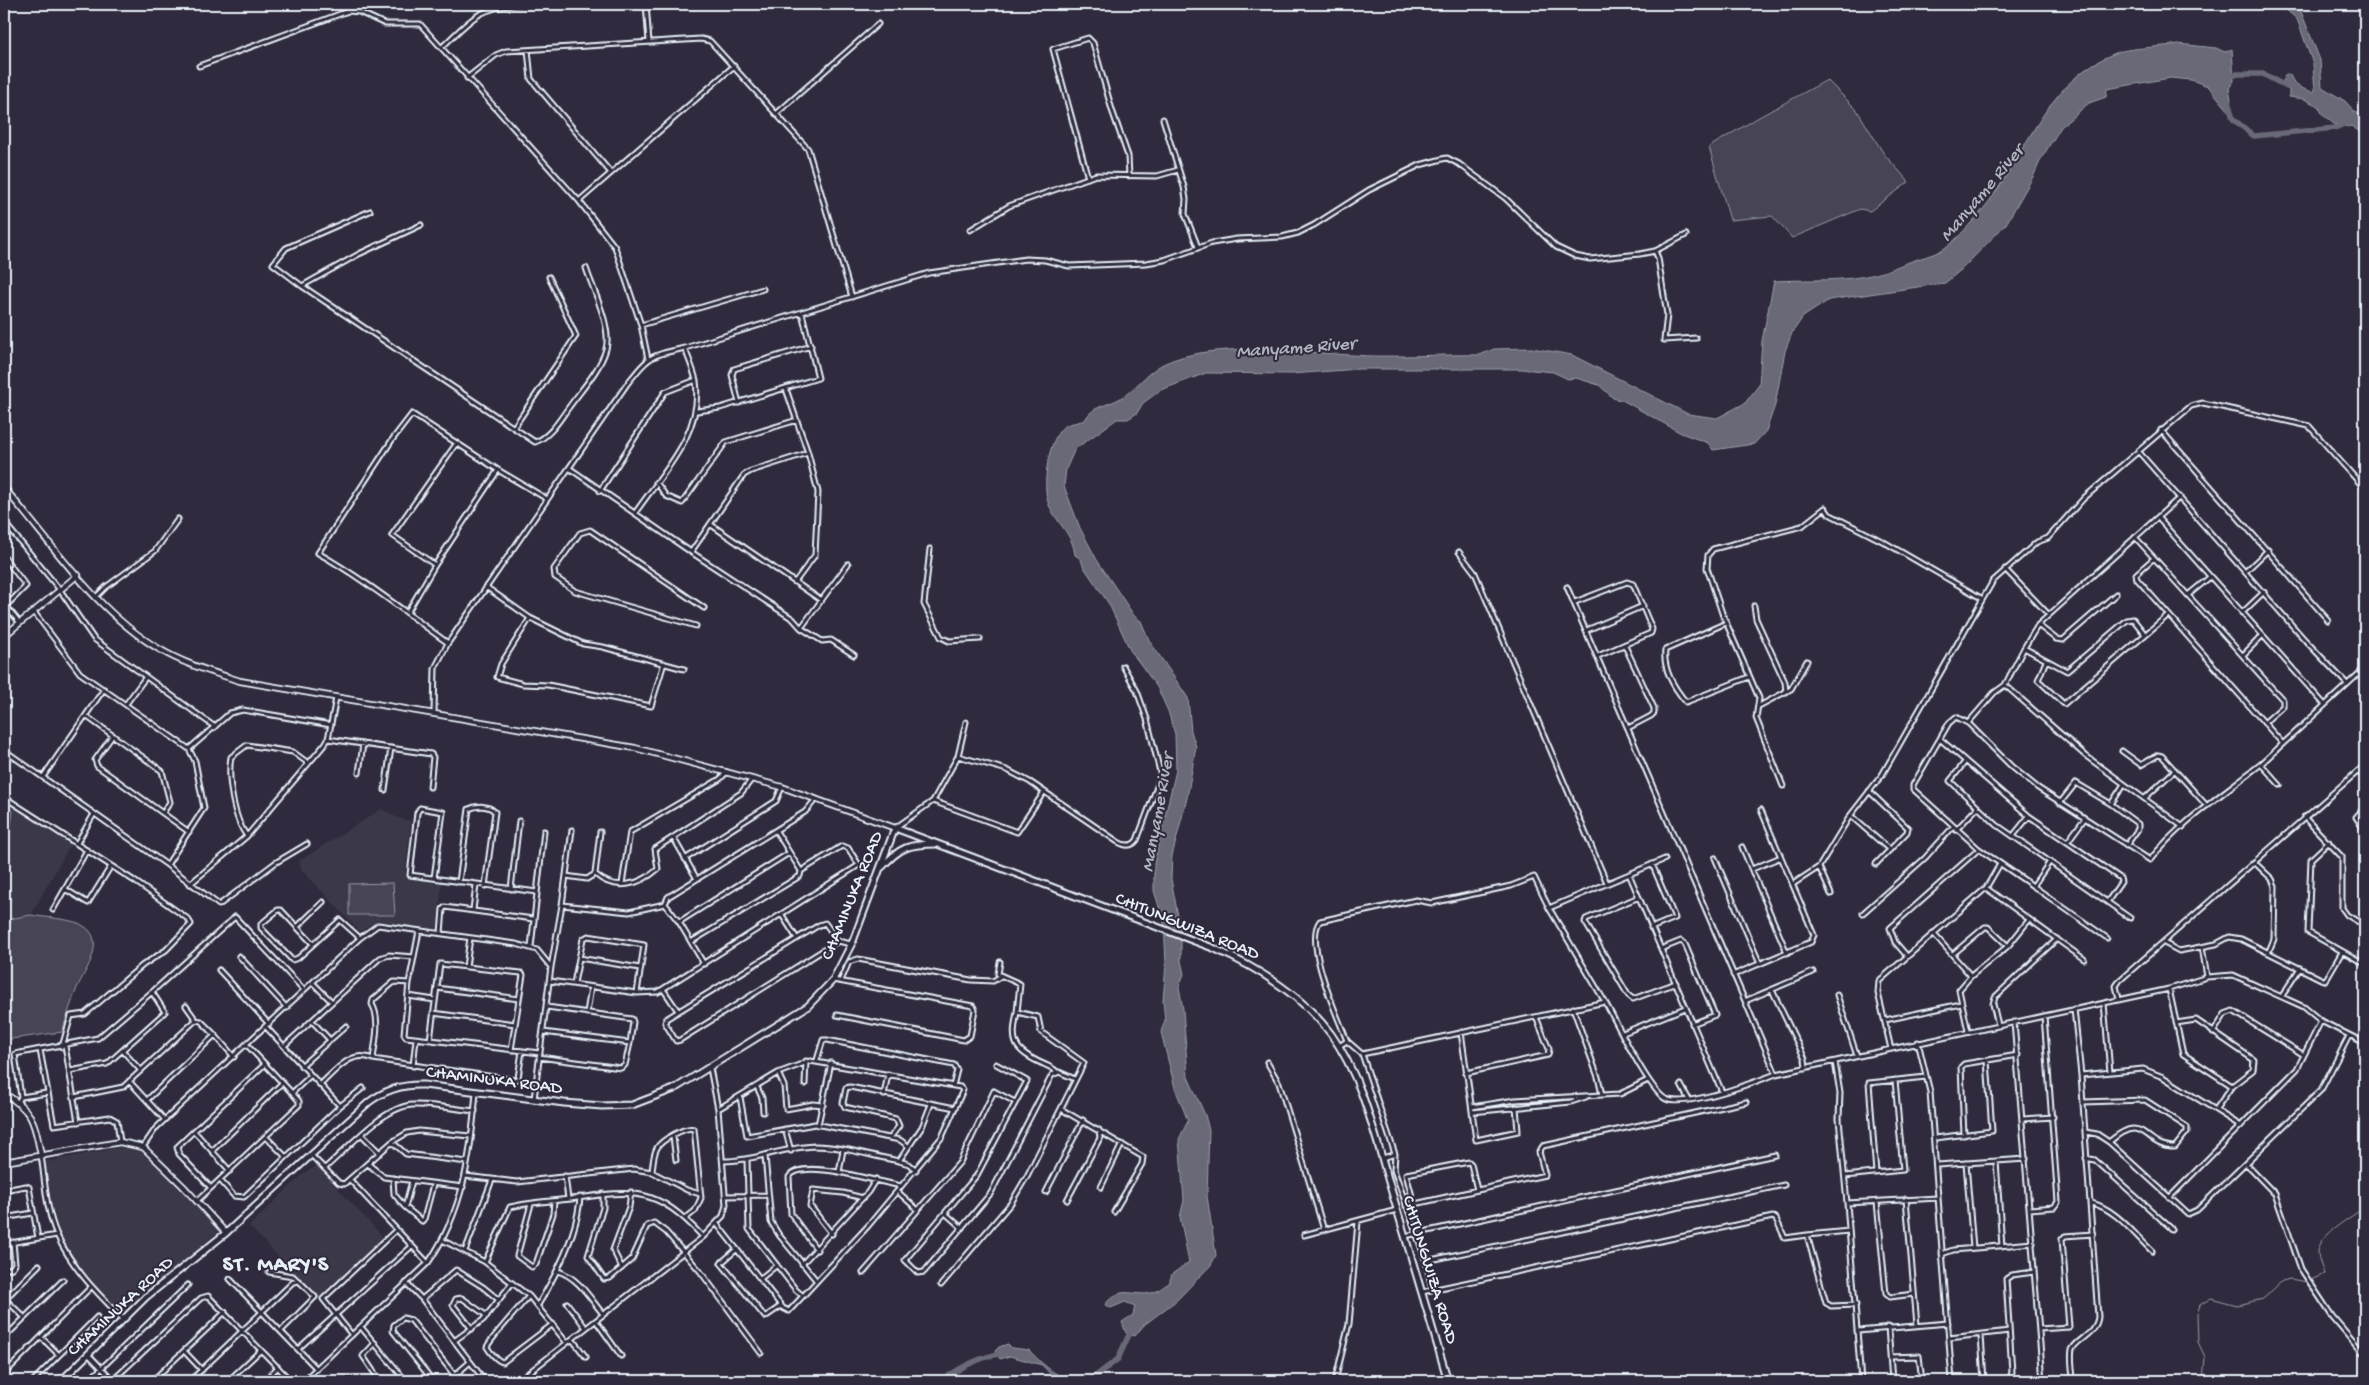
<svg xmlns="http://www.w3.org/2000/svg" width="2369" height="1385" font-family="'Gochi Hand',sans-serif">
  <style>
    .built { fill: #3b3749 }
    .green { fill: #464455; stroke: #979aa6 }
    .water { fill: #696978; stroke: #9c9fab }
    .lines { fill: none; stroke-linecap: round; stroke-linejoin: round }
    .stream { stroke: #9c9fab; stroke-width: 1 }
    .river { stroke: #696978; stroke-width: 5.5 }
    .street-casing { stroke: #e8f1f8; stroke-width: 7 }
    .secondary-casing { stroke: #e8f1f8; stroke-width: 8 }
    .primary-casing { stroke: #e8f1f8; stroke-width: 9 }
    .street { stroke: #2f2a3d; stroke-width: 3 }
    .secondary { stroke: #2f2a3d; stroke-width: 4.5 }
    .primary { stroke: #2f2a3d; stroke-width: 5 }
    .labels { text-anchor: middle; dominant-baseline: central; stroke-width: 4; stroke-linejoin: round; paint-order: stroke }
    .street-label { font-size: 18px; fill: #e8f1f8; stroke: #2f2a3d }
    .water-label { font-size: 19px; font-style: italic; fill: #afb4be; stroke: #2f2a3d }
    .district-label { font-size: 22px; font-weight: bold; letter-spacing: 1px; fill: #e8f1f8; stroke: #2f2a3d }
  </style>
  <rect width="100%" height="100%" fill="#2f2a3d"/>
  <filter id="ink" filterUnits="userSpaceOnUse"><feTurbulence type="fractalNoise" baseFrequency=".02" numOctaves="2"/><feDisplacementMap in="SourceGraphic" scale="10" xChannelSelector="R" yChannelSelector="G"/><feConvolveMatrix kernelMatrix="1 2 1 2 8 2 1 2 1" color-interpolation-filters="sRGB"/></filter>
  <g filter="url(#ink)">
    <path class="built" d="M4,801L71,844L31,915L4,920Z
      M381,809L398,818L411,821L405,874L407,878L442,883L437,931L376,921L360,932L301,869L299,861Z
      M122,1147L140,1151L179,1186L219,1231L123,1314L78,1274L60,1233L52,1206L45,1162Z
      M317,1166L384,1238L319,1299L249,1226L304,1173Z"/>
    <path class="green" d="M1827,80L1857,110L1884,154L1909,182L1870,211L1860,209L1792,238L1772,216L1730,220L1709,147L1759,117Z
      M4,806L13,811L5,870H4Z
      M393,883L395,915H349V884Z
      M31,915C46,918 67,918 80,924C110,938 85,970 77,988C71,1002 67,1017 62,1032L4,1040V928L11,923L9,919Z"/>
    <path class="water" d="M2286,4H2296L2300,9L2320,60L2322,87L2345,101L2354,111L2365,117V135L2354,128L2334,124L2323,115L2318,106L2304,99L2289,97V90L2280,85L2286,74L2290,75C2296,88 2299,87 2313,92L2315,90L2313,64L2297,19L2285,9Z
      M2178,44L2216,48L2225,52L2232,49L2234,81L2229,88L2231,100L2229,111L2208,86L2191,80L2170,78L2107,89L2106,97L2089,103L2061,127L2041,159L2034,175L2006,224L1962,269L1945,283L1829,300L1803,317L1792,333L1785,351L1775,405L1766,431L1754,444L1713,450L1708,443L1681,433L1624,401L1613,398L1599,385L1576,378L1568,379L1553,372L1522,369H1359L1291,374L1206,373L1161,390L1143,403L1137,413L1128,419H1117L1075,449L1066,469L1064,486L1080,528L1097,560L1135,617L1141,621L1149,640L1188,698L1191,731L1196,747L1187,798L1172,856L1171,879L1181,932V961L1184,974L1179,987L1183,1009L1188,1077L1205,1115L1209,1130L1207,1196L1216,1255L1211,1265L1177,1300L1144,1325L1135,1336L1126,1333L1122,1322L1133,1315L1135,1306L1125,1302L1111,1308L1105,1305C1120,1284 1133,1297 1151,1293C1157,1292 1164,1286 1169,1283L1172,1274L1189,1262L1180,1217L1184,1200L1179,1139L1188,1121L1175,1088L1161,1032L1165,1020L1163,1001L1166,964L1164,922L1154,891V863L1176,770L1175,734L1168,711L1157,687L1130,650L1109,604L1083,566L1081,559L1075,555C1073,534 1057,524 1049,505C1041,488 1048,435 1066,425C1071,423 1080,422 1085,420C1092,406 1106,406 1119,399C1135,390 1147,372 1163,364C1213,340 1297,352 1351,355C1394,358 1437,354 1480,355L1494,349L1532,348L1572,355L1688,414L1717,418L1745,403L1759,385L1762,341L1774,281C1808,279 1843,282 1876,274C1888,271 1900,265 1912,261C1921,258 1932,255 1940,251C1952,244 1962,233 1971,223C2025,167 2039,81 2118,52C2130,48 2163,47 2178,44Z
      M1008,1344L1012,1348L1029,1350C1037,1359 1049,1370 1060,1376C1066,1379 1074,1379 1079,1381H1057L1042,1365L1010,1356L1000,1359L995,1351L999,1347Z"/>
    <g class="lines">
      <path class="stream" d="M2203,1381L2205,1357L2198,1342L2197,1314L2200,1305L2211,1298L2237,1305L2263,1299L2282,1281L2290,1279L2307,1282L2324,1274C2322,1267 2318,1259 2318,1252C2319,1234 2352,1217 2365,1207"/>
      <path class="river" d="M2227,74H2263L2287,87
        M2228,101L2233,119L2254,136L2335,128L2346,123
        M941,1381C961,1367 979,1357 1004,1353
        M1084,1381L1093,1378L1118,1359L1132,1328"/>
      <g class="street-casing">
        <path id="street" d="M646,4L649,42
          M442,47C454,36 466,22 480,14C506,0 545,5 573,4
          M528,50L531,79L611,173
          M199,66L348,11L359,12L385,24H420L579,201L615,247L641,325L648,359
          M467,78L496,55L506,51L701,39L710,41L808,149L852,297
          M776,114L878,24
          M1163,119L1184,187L1186,199L1185,214L1198,247
          M1088,178L1053,49L1088,38L1093,43L1112,110L1128,156L1129,176
          M579,201L734,66
          M370,211L286,248L273,264L302,286L535,442C550,437 560,419 569,407C581,390 600,370 606,349C612,327 593,290 586,268
          M970,230L1009,206L1096,175L1157,176L1178,170
          M1655,251L1658,258L1667,315L1664,340L1696,338
          M302,286L359,254L421,225
          M641,325L763,289
          M786,389L808,453L818,492L815,555L795,582
          M739,403L732,375L734,369L811,346
          M697,411L720,408L818,378L802,313
          M514,427L576,336L549,277
          M2161,430L2328,620
          M2138,451L2305,640L2347,684
          M569,468L691,552L793,619L801,628L822,641L831,640L854,655
          M498,470L547,499
          M656,482L666,496L682,503L726,442L797,420
          M600,491L665,392L696,380
          M635,513C663,472 703,434 696,381C694,370 688,358 685,348
          M2158,518L2325,705
          M4,522L60,590L94,639L215,727
          M710,524L821,600
          M2135,537L2283,700V706L2264,723
          M930,549L924,604L941,637L949,641L980,639
          M691,552L744,475L751,471L808,453
          M1459,552L1475,573L1607,883
          M4,557L26,586L4,608
          M2154,558L2136,574L2137,579L2283,744
          M435,565L392,535L456,444
          M2005,569L2049,615
          M2246,571L2268,550
          M486,587L530,618L583,644L603,647L684,669
          M1567,587L1745,1001L1813,972
          M2188,595L2210,577
          M96,597L106,587L155,551L178,519
          M1575,602L1627,582L1633,584L1652,629L1651,633L1598,656
          M6,606L20,623
          M1754,606L1756,619L1785,682L1786,692
          M34,612L80,673L189,749L195,761L204,808L167,865
          M407,613L435,565L498,470L412,414L392,440L318,553C364,579 405,612 448,643
          M2242,613L2264,592
          M530,618L501,664L497,677L523,684L548,685L651,706L664,663
          M1726,623L1665,650C1663,669 1674,688 1686,702L1749,677
          M2038,625L2056,639L2063,640L2116,594
          M696,626L575,591L555,577L554,569L580,533L590,530L704,608
          M801,628L848,564
          M1587,630L1643,606
          M1625,646L1654,708V713L1651,716L1628,728
          M2024,648L2067,671L2127,620L2133,619L2144,633
          M2243,655L2262,636
          M2046,661L2038,680L2064,704L2167,616
          M2005,685L2086,756L2183,827
          M126,704L145,678
          M1759,706L1791,689L1807,661
          M434,713L435,668L448,643L627,384C650,355 649,356 685,348L929,273L1026,259L1045,260L1069,266L1146,263L1164,260L1212,243L1237,239L1282,237L1298,233L1314,225L1369,190L1420,165L1442,159L1447,158L1459,164L1505,198L1556,247L1575,256L1590,259L1640,254L1655,251L1686,235
          M86,716L162,771L170,802L163,813
          M1968,723L1994,693L2005,685L2024,648L2038,625L2180,497
          M113,735L95,760L97,766L189,832
          M328,739L431,754L433,757L430,787
          M1940,739L2029,816L2120,878L2121,882L2108,901
          M189,749L230,713L243,710L331,725
          M4,750L167,865L219,905L275,863L307,844
          M2122,751L2141,765L2158,755L2162,756L2207,806
          M958,756L1007,770L1030,782L1118,842C1125,846 1132,847 1137,840L1161,776L1147,719L1137,691L1123,666
          M1965,762L1950,781L1997,825L2130,918
          M2358,771L2365,779
          M359,773L363,744
          M43,777L104,689
          M2280,785L2261,764L2365,668
          M1783,786L1756,718L1759,698L1722,613L1707,568L1708,555L1713,549L1802,526L1825,508L1829,514L1884,542L1981,598
          M385,790L391,748
          M1869,791L1908,828L1907,832L1876,864
          M4,797L133,880L188,919L191,924L166,950L143,965L85,1014L71,1016L62,1047
          M2145,798L2175,770
          M933,801L1017,832L1044,792
          M2060,803L2076,783L2111,804L2138,824V829L2126,846
          M2111,804L2124,784
          M2365,807L2356,817L2365,831
          M1851,816L1890,850
          M2304,817L2342,857V908L2347,915L2365,926
          M895,828L933,801L958,756L966,722
          M1956,830L1977,808
          M247,836C234,820 227,778 231,757L247,745L293,752L308,763
          M2013,836L2029,816
          M673,837L697,879
          M2068,841L2085,818
          M2329,842L2311,859L2308,932L2365,964
          M77,843L94,814
          M1742,847L1787,953
          M1715,858L1760,964
          M685,859L776,801L782,787
          M2254,862L2272,879L2275,886L2274,939L2269,951
          M2049,863L2033,886L1979,849L1913,789V785L1949,723L1956,717L1968,723L2012,767L2038,788L2150,860C2180,822 2223,794 2261,764
          M1819,867L1831,894
          M1752,869L1781,857
          M595,874L600,832
          M1629,874L1722,1092
          M566,876L587,879L595,874C615,892 640,885 658,869L655,849L741,793L752,779
          M434,878L443,812L420,808L417,813L410,875L537,892
          M459,882L469,809C477,805 489,805 495,812L485,886
          M190,884L247,836L325,744L328,739L336,698
          M622,884L630,832L720,779L727,772
          M1793,884L1819,867L1850,816L1882,775L1993,581L2037,542L2048,538L2084,498L2191,406L2203,403L2309,426L2365,489
          M2033,886L2107,938
          M1986,888L2084,959
          M65,889L88,903L111,866
          M511,889L519,821
          M1639,897L1586,919L1585,922L1628,995L1633,999L1676,983
          M562,905L572,830
          M1549,908L1665,859
          M53,910L87,850
          M473,910L476,885
          M1863,913L1925,858L1953,827
          M782,915L796,937
          M679,922L789,853
          M2364,925L2365,913
          M297,927L323,902
          M1651,928L1675,918L1652,864
          M419,931L409,983L404,1034L406,1037L540,1053
          M441,933L443,909L445,907L533,919
          M1933,933L1971,976L2008,946L2029,920
          M838,941L680,1040L676,1041L665,1023L666,1019L819,925L825,923L838,941L851,944
          M691,942L800,876L801,871L776,831
          M2164,943L2179,951L2216,944L2229,937L2241,939L2325,981L2342,952
          M313,944L281,910H278L261,924V928L292,960L298,958L340,920L360,938
          M531,947L544,831
          M2202,947L2207,977
          M1661,949L1681,941L1685,944L1715,1015L1692,1024
          M1953,954L1985,927H1988L2008,946
          M239,956L287,1008
          M1907,956L1895,942L1890,928L1979,849
          M579,958L640,968
          M704,964L679,922L665,904L668,897L805,812L816,799
          M466,967L470,938
          M551,967L562,905L629,912L665,904
          M219,970L269,1024
          M1733,975L1811,942L1814,935L1761,810
          M833,980L973,1006L975,1010L970,1036L964,1040L837,1015
          M550,981L637,993L658,992L859,865L848,848L842,846L801,871
          M841,981L849,962L858,959L971,980L993,981L1001,976
          M313,983L332,1002
          M409,983L394,982L373,1000L372,1004C381,1020 375,1042 373,1059L515,1080L518,1078L522,1051
          M574,983L583,939L588,936L644,945L637,993
          M437,988L519,999
          M663,989L678,1011
          M2169,989L2183,1054L2232,1086
          M1772,990L1805,1059L1806,1068
          M152,992L235,917L304,990
          M1837,995L1857,1056
          M408,996L435,1000
          M2282,996L2300,968
          M2119,999L2116,986L2120,980L2365,765
          M1745,1001L1776,1074
          M2104,1003L2110,1072
          M186,1006L196,1020
          M1017,1012C1012,1039 1011,1049 1039,1062C1045,1065 1052,1067 1056,1071
          M433,1013L515,1024
          M587,1013L591,987
          M1885,1020L1961,1004
          M312,1021L330,1040
          M2014,1022L2043,1381
          M2176,1023L2196,1020L2254,1060L2253,1070L2232,1086L2216,1109
          M1998,1025L1993,1004L1995,997L2057,939
          M266,1027L340,1106
          M1968,1031L1959,990L1971,976
          M543,1032L630,1043L633,1022L632,1019L547,1007
          M1461,1032L1476,1140L1518,1131L1516,1107
          M1623,1033L1685,1008
          M2213,1033L2225,1014L2233,1011L2304,1055
          M430,1040L440,964L521,973L523,975L511,1050
          M1347,1041C1338,1017 1303,942 1320,921L1416,900L1432,903L1511,886L1534,877L1549,908L1605,1002
          M1918,1042L1930,1092L1952,1381
          M65,1046L78,1122
          M284,1046L380,958L389,955L414,957
          M1339,1046L1347,1041L1362,1054L1605,1002C1616,1021 1649,1091 1666,1099C1686,1108 1755,1082 1776,1074L2169,989L2207,977L2233,975L2304,1007L2321,1021L2365,1043
          M1891,1049L1878,993L1879,981L1986,888L2000,864
          M40,1050L54,1125L110,1117L117,1121L120,1142
          M123,1051L141,1071
          M1362,1054L1395,1154L1383,1158
          M539,1057L621,1068L625,1065L630,1043
          M817,1060L823,1040H827L954,1065L957,1070L953,1086
          M1267,1062L1279,1083L1324,1230
          M1835,1062L1840,1093L1839,1119L1847,1203L1938,1198
          M996,1064L1027,1081L977,1175L905,1260L918,1273L924,1272L991,1193L1052,1075L1059,1072L1075,1079
          M301,1066L346,1026
          M413,1066L416,1039
          M778,1073L784,1086L786,1109L813,1104L823,1105
          M1466,1073L1548,1055L1549,1049L1536,1017
          M2081,1075L2143,1069L2163,1077L2241,1126
          M129,1081L164,1119
          M805,1084L806,1061
          M320,1085C335,1071 351,1049 373,1059
          M1681,1085L1689,1100
          M757,1087L762,1098L763,1112
          M292,1093L311,1075
          M884,1095L888,1074
          M1602,1095L1620,1094L1648,1080
          M21,1097L15,1054L98,1038L152,992L165,1012L107,1064L70,1071
          M74,1097L123,1087L196,1020L201,1021L215,1035
          M740,1097L747,1136L815,1124L900,1140L908,1146
          M147,1100L215,1035L234,1057
          M18,1102L21,1097L47,1093
          M2083,1102L2145,1100L2187,1127V1132L2175,1147C2142,1147 2146,1110 2109,1142
          M1472,1107L1515,1100L1602,1095L1598,1077L1573,1008
          M1061,1109L1143,1157L1142,1164L1114,1212
          M1472,1112L1571,1102L1586,1097
          M2023,1119L2053,1117
          M818,1125L831,1063
          M785,1129L791,1151
          M194,1131L212,1151
          M2085,1132L2097,1134L2109,1142L2188,1214L2197,1210L2321,1090L2349,1036
          M362,1135L380,1153
          M1964,1135L1961,1067L1964,1064L2018,1055
          M266,1137L286,1157
          M673,1137L676,1160
          M890,1138L899,1126L896,1119L845,1107L843,1103L846,1088L850,1087L955,1108
          M1935,1138L1992,1131L1987,1060
          M392,1142L406,1154L467,1162
          M143,1147L156,1128L360,938L378,925L516,944L537,950L551,967L534,1099
          M1395,1154L1394,1170L1426,1261L1432,1289
          M41,1155C45,1181 46,1211 57,1235C72,1268 97,1293 123,1319
          M311,1155L339,1183L344,1184L392,1142L407,1133L419,1131L470,1136
          M765,1156L771,1222L779,1235L816,1280
          M2086,1158L2095,1160L2172,1229
          M747,1160L749,1229L796,1290L802,1295
          M724,1161C755,1161 784,1147 815,1146C842,1146 872,1156 899,1161L909,1164L916,1170
          M899,1161L922,1127L931,1104
          M1996,1161L2002,1246
          M1966,1163L1973,1248
          M368,1164L384,1177L463,1187
          M2246,1164L2275,1194L2301,1269L2332,1316L2365,1355
          M1937,1165L2026,1159
          M325,1168C347,1149 383,1107 412,1105C433,1104 454,1109 475,1111
          M230,1171L212,1151L282,1083
          M652,1172C653,1164 653,1155 657,1148C661,1140 686,1126 694,1129L701,1198L695,1211L686,1218
          M839,1172L901,1186
          M1876,1173L1869,1083L1926,1077
          M465,1176L517,1182L634,1169L652,1172L687,1190L700,1194
          M565,1176L568,1199
          M1845,1176L1903,1170L1895,1080
          M393,1178L394,1194L404,1206
          M220,1180L234,1196L244,1197L340,1106L363,1088
          M351,1181L428,1263
          M412,1181L405,1207L422,1221L424,1219L433,1185
          M1101,1187L1122,1144
          M211,1188L179,1154L177,1147L265,1064
          M4,1190L26,1186L29,1187L38,1238
          M897,1191L918,1210L960,1162L994,1091L1015,1102
          M1046,1192L1083,1120
          M603,1194V1208L588,1256L604,1279L610,1278L632,1259L647,1226L654,1223L666,1232L700,1271L761,1353
          M726,1196L768,1195
          M2169,1198L2297,1069L2321,1021
          M1906,1199L1917,1325
          M1067,1200L1100,1138L1099,1130
          M197,1201L299,1105V1101L292,1093L247,1045
          M1877,1202L1886,1294L1890,1297L1914,1294
          M1847,1203L1861,1381
          M2091,1203C2115,1208 2134,1234 2152,1251
          M531,1204L517,1256L532,1267L536,1264L553,1214L554,1201
          M1414,1204L1406,1174L1469,1162L1471,1164L1477,1190
          M1406,1206L1545,1175L1539,1152L1543,1146L1746,1102
          M2030,1209L2054,1207L2058,1202L2044,1016
          M945,1213L962,1228
          M4,1218L33,1213
          M717,1224L783,1308L789,1311L868,1226L942,1137L963,1090L960,1087L810,1061L778,1073L718,1109
          M1849,1231L1807,1235L1826,1303L1831,1306L1856,1305
          M832,1234L810,1206L813,1190L843,1193L863,1198
          M1304,1235L1397,1210
          M1405,1236L1775,1155
          M444,1241L485,1262L529,1296L567,1343
          M4,1244L57,1235
          M737,1249L721,1263L765,1317L781,1306
          M817,1250L791,1214L789,1177C796,1165 827,1170 839,1172L843,1150
          M465,1251L492,1180
          M1942,1254L1953,1250L2033,1243
          M1426,1261L1784,1185
          M485,1262L510,1207C530,1202 551,1201 571,1199C635,1190 656,1186 703,1237
          M802,1264L868,1192L876,1179
          M622,1268L613,1250L629,1207L631,1192
          M4,1270L12,1268L15,1264L13,1242
          M558,1271C579,1278 589,1297 603,1314
          M269,1272L293,1276L298,1281
          M863,1273L918,1210
          M761,1278L777,1265
          M230,1279L317,1369
          M406,1283L422,1299L485,1381
          M941,1285L1011,1203L1027,1176L1084,1063L1041,1032L1038,1017L1017,1012L1020,984L998,974L1000,962
          M1422,1292L1773,1217L1776,1219L1785,1238L1807,1235
          M529,1296C522,1304 489,1341 487,1347C490,1352 497,1361 503,1362L553,1324
          M5,1299L24,1317
          M422,1299L456,1270L483,1287L499,1300
          M4,1300L39,1265
          M567,1303L586,1328
          M538,1305C556,1275 578,1233 580,1197
          M596,1321L621,1356
          M361,1327L406,1381
          M1888,1327L1892,1381
          M472,1329L453,1305L456,1299L462,1298L487,1316
          M2039,1329L2069,1327L2062,1239L2065,1236L2093,1234
          M1858,1331L1948,1323
          M352,1335L323,1299L396,1230
          M1981,1335L1984,1381
          M41,1337L59,1355
          M4,1338L63,1280
          M1949,1338L2009,1331
          M572,1339L586,1357
          M454,1341L483,1320L512,1283
          M375,1343L363,1356L380,1381
          M298,1349L412,1246
          M184,1351L202,1370
          M88,1354L114,1381
          M1890,1357L1919,1356L1922,1381
          M4,1374L91,1287
          M454,1376L470,1362
          M113,1380L201,1298L208,1296L291,1381
          M33,1381L97,1317
          M88,1381L188,1285
          M152,1381L225,1312
          M190,1381L293,1282L299,1281L315,1297L281,1331
          M228,1381L261,1350
          M264,1381L278,1367
          M303,1381L428,1263C464,1211 471,1153 476,1092
          M343,1381L348,1379L353,1381
          M433,1381L393,1331L394,1325L403,1318L411,1320L459,1381
          M518,1381L703,1237L723,1216L726,1205L718,1109L710,1068
          M1335,1381L1349,1324L1358,1222
          M2009,1381L2012,1372L2006,1279L2012,1275L2034,1272
          M2073,1381C2073,1372 2070,1358 2072,1350C2075,1340 2096,1335 2098,1317L2081,1075L2074,1009"/>
      </g>
      <g class="secondary-casing">
        <path id="secondary" d="M4,488C52,543 96,612 159,649C184,664 212,672 240,681L635,748L782,787L895,828
          M4,636L78,575
          M4,1093C35,1113 34,1122 41,1155
          M4,1162L120,1142L143,1147L183,1186L226,1233"/>
      </g>
      <g class="primary-casing">
        <path id="primary" d="M882,867C900,847 909,844 936,844
          M61,1381L146,1297L226,1233L369,1102C386,1089 403,1084 424,1085L564,1103L602,1106L632,1105L674,1089L808,1006L833,980L853,941L895,828L1213,948C1258,968 1301,994 1331,1034C1363,1079 1375,1136 1391,1189C1410,1253 1429,1317 1448,1381"/>
      </g>
      <use href="#street" class="street"/>
      <use href="#secondary" class="secondary"/>
      <use href="#primary" class="primary"/>
    </g>
  </g>
  <g class="labels">
    <g class="street-label">
      <text transform="translate(853 896) rotate(-68)">CHAMINUKA ROAD</text>
      <text transform="translate(1187 927) rotate(22)">CHITUNGWIZA ROAD</text>
      <text transform="translate(494 1081) rotate(7)">CHAMINUKA ROAD</text>
      <text transform="translate(1429 1270) rotate(73)">CHITUNGWIZA ROAD</text>
      <text transform="translate(121 1307) rotate(-43)">CHAMINUKA ROAD</text>
    </g>
    <g class="water-label">
      <text transform="translate(1983 194) rotate(-50)">Manyame River</text>
      <text transform="translate(1296 349) rotate(-4)">Manyame River</text>
      <text transform="translate(1159 813) rotate(-80)">Manyame River</text>
    </g>
    <g class="district-label">
      <text x="276" y="1266">ST. MARY'S</text>
    </g>
  </g>
  <rect width="2369" height="1385" fill="none" stroke="#2f2a3d" stroke-width="20"/>
  <rect x="10" y="10" width="2349" height="1365" fill="none" stroke="#e8f1f8" stroke-width="2" filter="url(#ink)"/>
</svg>
